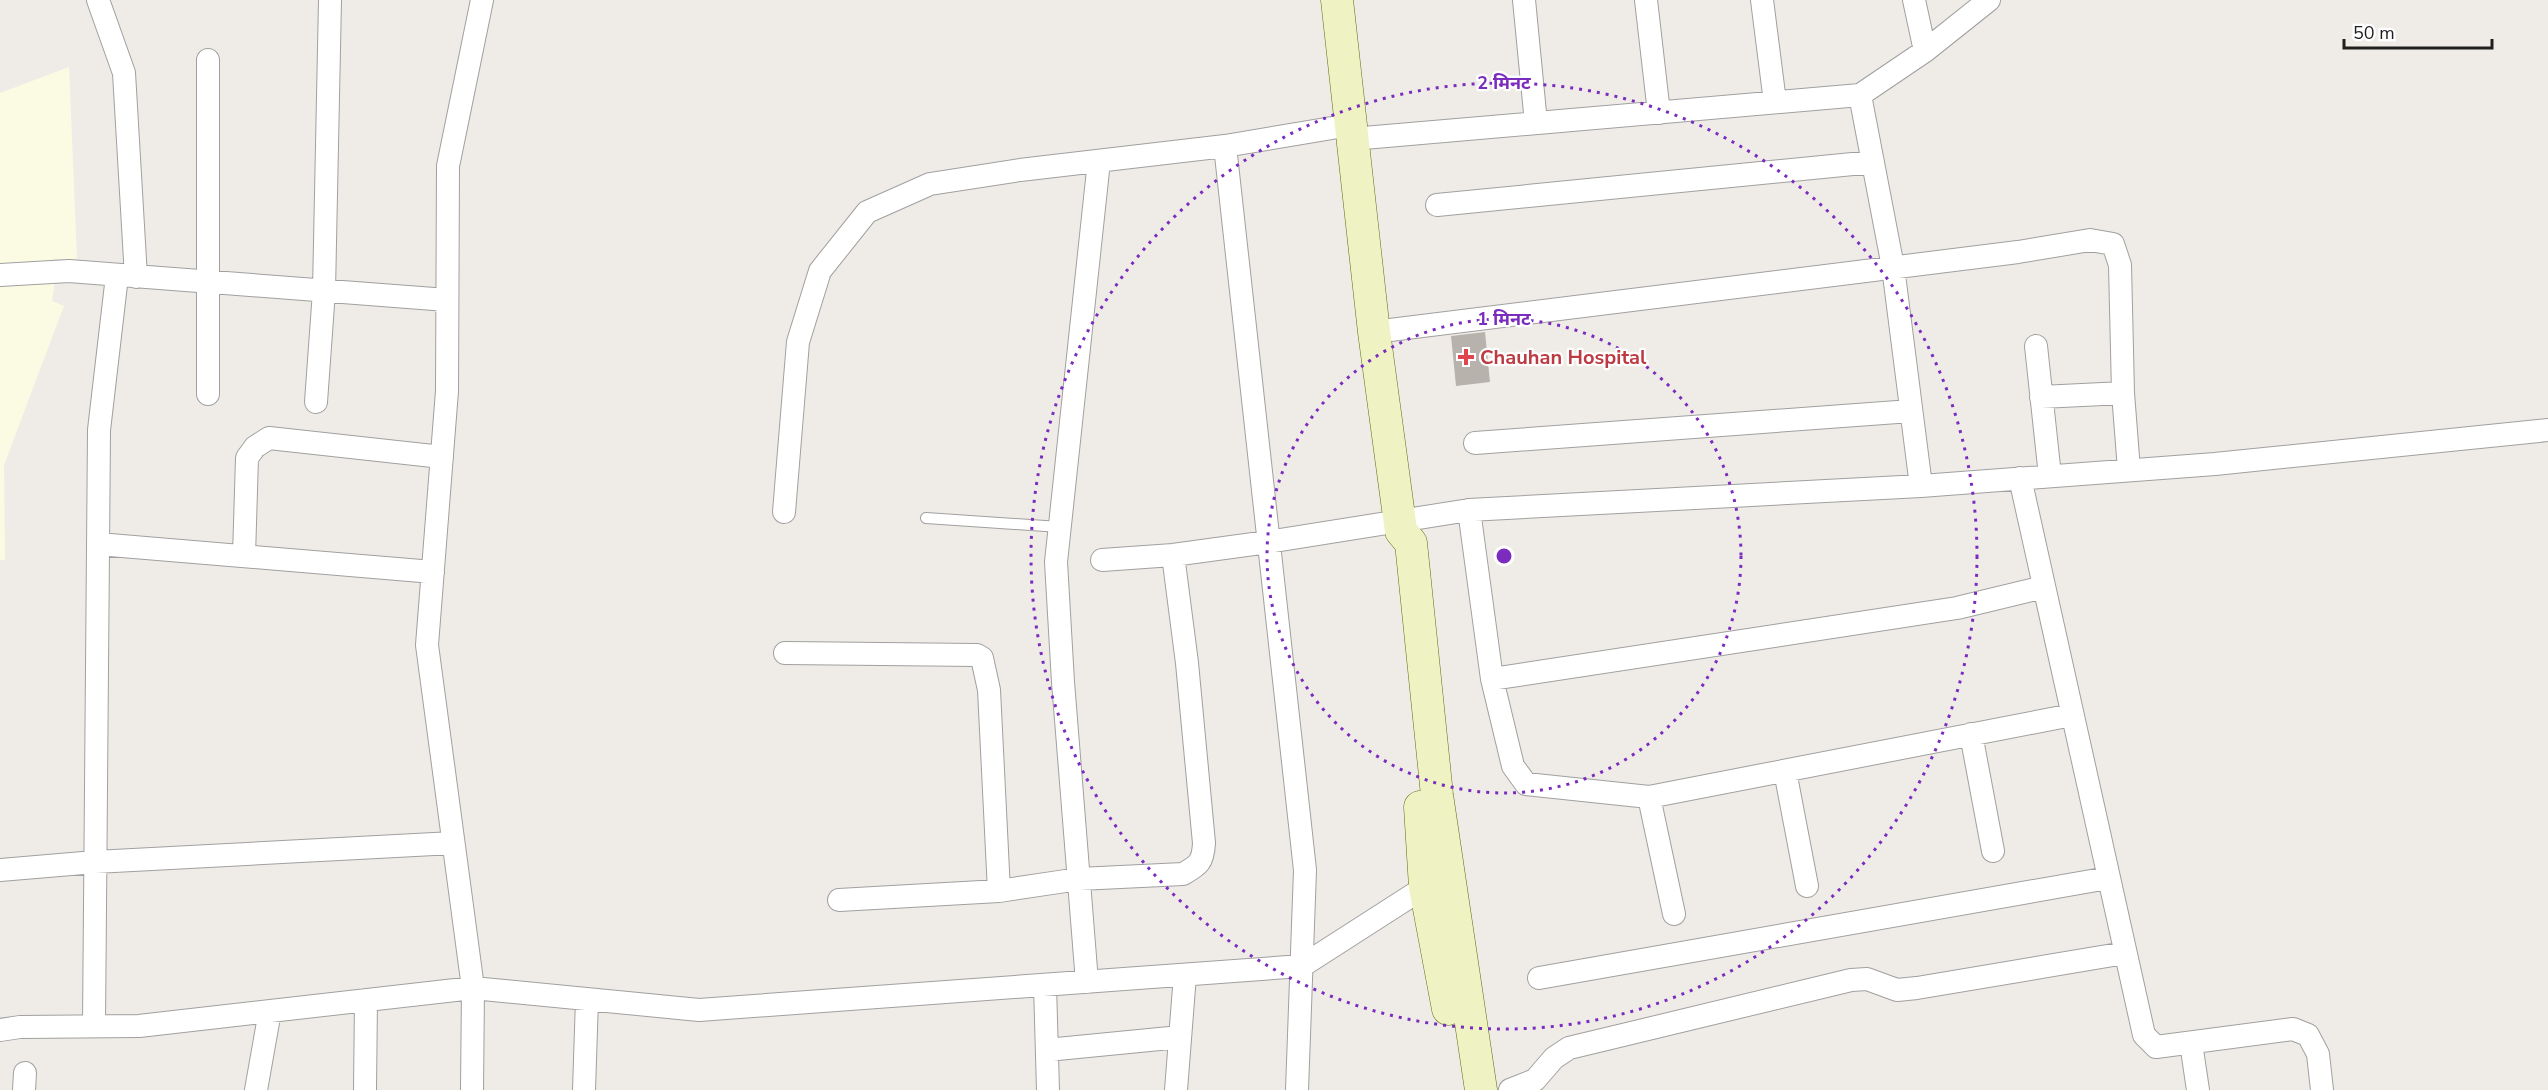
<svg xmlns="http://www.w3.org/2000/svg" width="2548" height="1090" font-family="'Nunito Sans','Noto Sans Devanagari',sans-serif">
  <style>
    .education { fill: #fbfbe3 }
    .building { fill: #b8b2ad }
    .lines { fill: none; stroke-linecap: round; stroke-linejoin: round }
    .lane-casing { stroke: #a0a0a0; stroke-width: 12 }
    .street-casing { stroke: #a0a0a0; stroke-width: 24 }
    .secondary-casing { stroke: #606a12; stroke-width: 33 }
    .lane { stroke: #fff; stroke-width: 10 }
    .street { stroke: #fff; stroke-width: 22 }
    .secondary { stroke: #eff2c2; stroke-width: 32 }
    .ring { fill: none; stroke: #7b2cbf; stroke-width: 3; stroke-dasharray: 3 6 }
    .health-dot { fill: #e0444e; stroke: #fff; stroke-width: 2 }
    .labels { text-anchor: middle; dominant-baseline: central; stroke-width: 4.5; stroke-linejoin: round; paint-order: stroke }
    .health-label { font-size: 20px; font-weight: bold; fill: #be3a42; stroke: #fff; text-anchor: start }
    .centre { fill: #7b2cbf; stroke: #fff; stroke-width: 3 }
    .ring-label { font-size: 18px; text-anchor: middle; font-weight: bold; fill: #7b2cbf; stroke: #fff; stroke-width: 4.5; stroke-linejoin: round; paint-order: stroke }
  </style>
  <rect width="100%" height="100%" fill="#efece7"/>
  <path class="education" d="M69,67L77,259H54L56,272L52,301L64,306L4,465L5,560H0V93Z"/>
  <path class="building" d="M1485,332L1490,382L1456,386L1451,336Z"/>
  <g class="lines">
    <g class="lane-casing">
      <path id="lane" d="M926,518L1060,527"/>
    </g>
    <g class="street-casing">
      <path id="street" d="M98,0L124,73L136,277
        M1524,0L1536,123
        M1646,0L1659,113
        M1762,0L1775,102
        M1914,0L1925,51
        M1860,95L1893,267L1921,486
        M1352,139L1860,95L1925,51L1989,0
        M1225,146L1305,870L1297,1090
        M1437,205L1873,162
        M0,275L69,271L447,300
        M1374,332L2018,252L2090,240L2113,244L2120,265L2123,393L2129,470
        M2036,346L2050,476
        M208,394V60
        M2041,397L2123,393
        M316,402L324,291L330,0
        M1475,443L1911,411
        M2020,478L2144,1035L2156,1047L2293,1029L2308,1035L2318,1054L2322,1090
        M1469,510L1492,679L1513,766L1526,784L1649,797L2072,715
        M784,512L798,342L820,271L867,212L930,184L1020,170L1225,146L1350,125
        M98,544L433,572
        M244,556L247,458L255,447L269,438L442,457
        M1102,560L1173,555L1268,542L1469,510L1921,486L2215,464L2548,430
        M785,653L977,655L982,658L989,690L999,891
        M1492,679L1957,608L2044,587
        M1971,734L1993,851
        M1785,771L1807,886
        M1649,797L1674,914
        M0,870L95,862L453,843
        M839,900L999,891L1079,879L1183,874C1199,865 1203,862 1204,843L1187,663L1173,555
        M1539,978L2108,878
        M1087,982L1063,682L1056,562L1099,161
        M1045,985L1048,1090
        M94,1026L99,430L117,276
        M0,1030L20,1027L139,1026L473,988L699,1010L1302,966L1425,887
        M2191,1043L2198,1090
        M1047,1050L1180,1037
        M24,1090L25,1073
        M256,1090L270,1011
        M365,1090L366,1000
        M472,1090L473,988L427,645L447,391L448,166L482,0
        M584,1090L587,999
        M1176,1090L1185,975
        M1510,1090L1535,1080L1554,1058L1569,1048L1851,980L1867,979L1897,990L1917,988L2125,953"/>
    </g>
    <g class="secondary-casing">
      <path id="secondary" d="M1337,0L1374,332L1401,531L1411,543L1437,795L1481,1090
        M1420,807L1425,887L1448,1009"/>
    </g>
    <use href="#lane" class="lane"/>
    <use href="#street" class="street"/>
    <use href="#secondary" class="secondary"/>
  </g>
  <g class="ring">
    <circle cx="1504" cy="556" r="237"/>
    <circle cx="1504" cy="556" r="473"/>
  </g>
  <path class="health-dot" d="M1463 348h6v6h6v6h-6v6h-6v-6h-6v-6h6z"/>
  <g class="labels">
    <g class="health-label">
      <text x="1480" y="357">Chauhan Hospital</text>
    </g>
  </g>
  <circle cx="1504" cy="556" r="9" class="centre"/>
  <g class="ring-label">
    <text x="1504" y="89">2 मिनट</text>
    <text x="1504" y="325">1 मिनट</text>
  </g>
  <path d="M2344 39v9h148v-9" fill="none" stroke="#1f1f1f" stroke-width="3"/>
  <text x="2353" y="39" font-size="18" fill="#1f1f1f" stroke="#ffffff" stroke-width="4.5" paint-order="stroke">50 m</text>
</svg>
